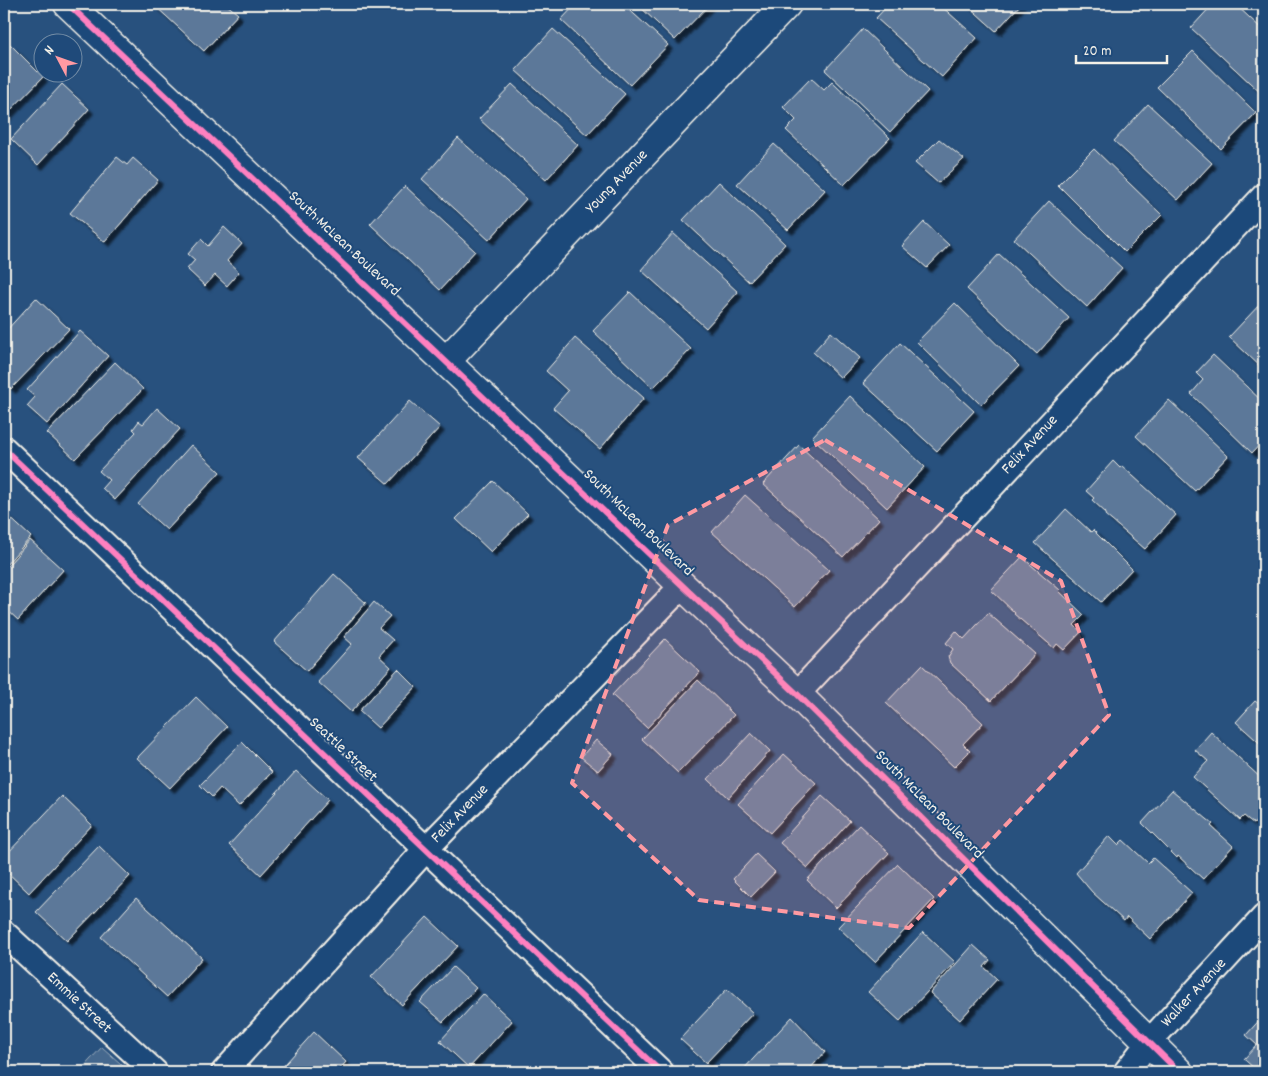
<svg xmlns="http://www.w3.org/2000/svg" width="1268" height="1076" font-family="Dekko,sans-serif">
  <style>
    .green { fill: #45688e; stroke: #9cacbb }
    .building { fill: #5b7899; stroke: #f4f1e8; filter: url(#shadow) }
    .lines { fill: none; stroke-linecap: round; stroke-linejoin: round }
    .minor-casing { stroke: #f4f1e8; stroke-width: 28 }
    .tertiary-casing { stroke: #f4f1e8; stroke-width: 31 }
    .secondary-casing { stroke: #f4f1e8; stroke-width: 31 }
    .minor { stroke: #1f4a7a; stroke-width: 24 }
    .tertiary { stroke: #1f4a7a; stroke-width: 28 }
    .secondary { stroke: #1f4a7a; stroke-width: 28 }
    .cycleway-casing { stroke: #1f4a7a; stroke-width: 9 }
    .cycleway { stroke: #ff80c0; stroke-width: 6 }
    .marked { fill: #ff9aa2; fill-opacity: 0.2; stroke: #ff9aa2; stroke-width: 4; stroke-dasharray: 10 6; stroke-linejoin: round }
    .labels { text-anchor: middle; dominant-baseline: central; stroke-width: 4; stroke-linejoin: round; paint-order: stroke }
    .street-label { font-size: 16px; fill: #f4f1e8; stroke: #1f4a7a }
  </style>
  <defs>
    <filter id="shadow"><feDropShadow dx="4.5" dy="4.5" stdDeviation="1" flood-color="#0009"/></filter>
  </defs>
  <rect width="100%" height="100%" fill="#28517e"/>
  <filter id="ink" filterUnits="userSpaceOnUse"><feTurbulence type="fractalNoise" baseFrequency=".02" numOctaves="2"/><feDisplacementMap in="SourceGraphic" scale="10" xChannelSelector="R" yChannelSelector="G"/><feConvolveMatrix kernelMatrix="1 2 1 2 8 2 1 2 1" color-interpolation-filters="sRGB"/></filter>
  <g filter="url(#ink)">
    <path class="green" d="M102,1047L130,1072H79Z"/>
    <path class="building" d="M153,4H226L238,14L204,51Z
      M576,4H623L668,45L630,85L561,20Z
      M637,4H710L675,40Z
      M889,4H939L977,38L942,77L876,18Z
      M966,4H1021L996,31Z
      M1213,4H1235L1264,31V96L1191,28Z
      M553,29L625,94L587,135L515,70Z
      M863,29L928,91L890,132L825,70Z
      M11,45L43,77L4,117V52Z
      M1193,51L1256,113L1221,149L1157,87Z
      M811,78L824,90L832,82L890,138L844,185L786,130L796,120L783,107Z
      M62,84L89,109L38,165L11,139Z
      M512,84L578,145L546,180L479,119Z
      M1148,104L1212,163L1178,200L1114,141Z
      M458,138L526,199L489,240L422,179Z
      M939,139L964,159L938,183L915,163Z
      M774,144L825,190L788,230L737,184Z
      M1094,149L1162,215L1125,252L1058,185Z
      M117,157L127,165L133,158L158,180L105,242L70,213Z
      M719,182L785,244L749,282L683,220Z
      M405,186L475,251L440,290L370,224Z
      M1049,201L1122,268L1087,307L1014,239Z
      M924,222L949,245L927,268L902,246Z
      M224,227L242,244L227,261L239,272L227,286L215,275L205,286L187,269L195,260L188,254L201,239L208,246Z
      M673,233L738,292L706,328L641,270Z
      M999,254L1069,318L1037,354L967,289Z
      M630,292L691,349L653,388L593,331Z
      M36,298L69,329L11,389L4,382V333Z
      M1262,302L1264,304V370L1229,337Z
      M955,303L1019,366L981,405L917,342Z
      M80,331L108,356L47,424L27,406L35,397L27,390Z
      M831,332L860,358L841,378L813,352Z
      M575,338L644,398L600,449L553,408L568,391L546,371Z
      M900,343L974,411L937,451L863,383Z
      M1213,355L1264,403V440L1252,453L1191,394L1203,380L1196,373Z
      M115,362L143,389L75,459L47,433Z
      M850,396L925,467L887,508L812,437Z
      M1169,400L1228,456L1195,491L1136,436Z
      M410,401L440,427L388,484L358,458Z
      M157,408L180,429L115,500L102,488L109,480L99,471L136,432L133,429L139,421L143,424Z
      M191,445L220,472L167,530L138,504Z
      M799,445L879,519L843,557L763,484Z
      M1113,461L1120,468L1122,466L1176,515L1145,549L1105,515L1106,513L1092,500L1094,498L1086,491Z
      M493,481L528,514L491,552L456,519Z
      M745,495L829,570L795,607L712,532Z
      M1066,509L1091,532L1093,530L1132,569L1101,602L1035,543Z
      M4,512L31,537L4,567Z
      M30,540L63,570L18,620L4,607V570Z
      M1022,557L1060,590L1059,591L1084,615L1074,625L1081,632L1064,650L1057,644L1054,648L1014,614L1015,613L991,590Z
      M334,574L366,603L307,671L274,642Z
      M374,602L390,616L379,628L393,640L379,656L391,667L351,712L318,682L352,644L344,637Z
      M988,613L1035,654L991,701L950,663L948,657L953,649L946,643L956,631L964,639Z
      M665,639L700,672L647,728L612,695Z
      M922,665L983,723L963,744L970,751L954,767L886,703Z
      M398,669L416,687L378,728L359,711Z
      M698,680L734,715L678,773L642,739Z
      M196,697L227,727L170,788L137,758Z
      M1255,701L1264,708V747L1236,722Z
      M1211,732L1264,781V812L1254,824L1244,816L1240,820L1193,777L1208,761L1195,750Z
      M751,733L770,751L728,798L708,779Z
      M596,740L613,754L598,771L581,757Z
      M242,742L272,772L239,806L220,788L212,797L200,785Z
      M784,754L816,783L770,833L738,804Z
      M296,771L328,800L261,875L229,845Z
      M1172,790L1213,824L1211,826L1233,846L1203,879L1178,856L1177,858L1142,823Z
      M62,796L92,825L29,893L4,869V857Z
      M822,796L850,821L808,868L780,843Z
      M859,825L889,853L836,908L807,880Z
      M1109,836L1118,845L1123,840L1148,863L1153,858L1192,893L1150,939L1127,917L1124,921L1092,892L1076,873Z
      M99,846L130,876L67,941L36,912Z
      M756,854L775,872L751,897L733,879Z
      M898,864L934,899L875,962L838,927Z
      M136,898L202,958L167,997L101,937Z
      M427,917L458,946L402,1005L371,977Z
      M923,932L955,962L900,1021L868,992Z
      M973,945L990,960L984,967L997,979L960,1020L930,993Z
      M453,967L476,988L443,1022L420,1002Z
      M727,989L753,1013L706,1063L680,1039Z
      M483,994L512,1021L469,1068L440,1041Z
      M1264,1015V1072H1258L1244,1059L1257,1045L1246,1035Z
      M792,1017L825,1052L807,1072H741Z
      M314,1032L346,1062L337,1072H278Z"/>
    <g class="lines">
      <g class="minor-casing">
        <path id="minor" d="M4,449L661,1072
          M797,694L1264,196
          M4,933L155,1072
          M224,1072L427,848L683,585
          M1126,1072L1149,1042L1264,917"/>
      </g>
      <g class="tertiary-casing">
        <path id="tertiary" d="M447,360L787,4"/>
      </g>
      <g class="secondary-casing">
        <path id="secondary" d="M68,4L797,694L1179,1072"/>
      </g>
      <use href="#minor" class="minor"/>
      <use href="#tertiary" class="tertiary"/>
      <use href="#secondary" class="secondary"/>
      <g class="cycleway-casing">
        <path id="cycleway" d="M68,4L797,694L1179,1072
          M4,449L661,1072"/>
      </g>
      <use href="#cycleway" class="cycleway"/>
    </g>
  </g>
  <path class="marked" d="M825,440L1061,581L1109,715L909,928L699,900L572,783L668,525Z"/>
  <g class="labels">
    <g class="street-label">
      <text transform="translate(617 182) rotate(-46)">Young Avenue</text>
      <text transform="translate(344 244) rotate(43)">South McLean Boulevard</text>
      <text transform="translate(1030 445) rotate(-47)">Felix Avenue</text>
      <text transform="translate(638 523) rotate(44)">South McLean Boulevard</text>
      <text transform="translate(343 750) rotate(43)">Seattle Street</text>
      <text transform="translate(929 805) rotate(45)">South McLean Boulevard</text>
      <text transform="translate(460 814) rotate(-46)">Felix Avenue</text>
      <text transform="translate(1194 993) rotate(-47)">Walker Avenue</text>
      <text transform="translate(79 1003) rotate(43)">Emmie Street</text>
    </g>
  </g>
  <rect width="1268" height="1076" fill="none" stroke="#1f4a7a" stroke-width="20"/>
  <rect x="10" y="10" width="1248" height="1056" fill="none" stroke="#f4f1e8" stroke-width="2" filter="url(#ink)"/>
  <g transform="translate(58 58) rotate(311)"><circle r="24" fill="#1f4a7a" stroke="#748da6"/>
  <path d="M0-4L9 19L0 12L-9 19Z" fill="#ff9aa2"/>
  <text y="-8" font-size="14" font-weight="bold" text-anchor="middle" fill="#f4f1e8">N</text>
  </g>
  <path d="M1076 55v8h91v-8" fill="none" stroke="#f4f1e8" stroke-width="2.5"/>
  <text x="1083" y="55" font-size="15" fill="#f4f1e8" stroke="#1f4a7a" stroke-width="4" paint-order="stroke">20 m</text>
</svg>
